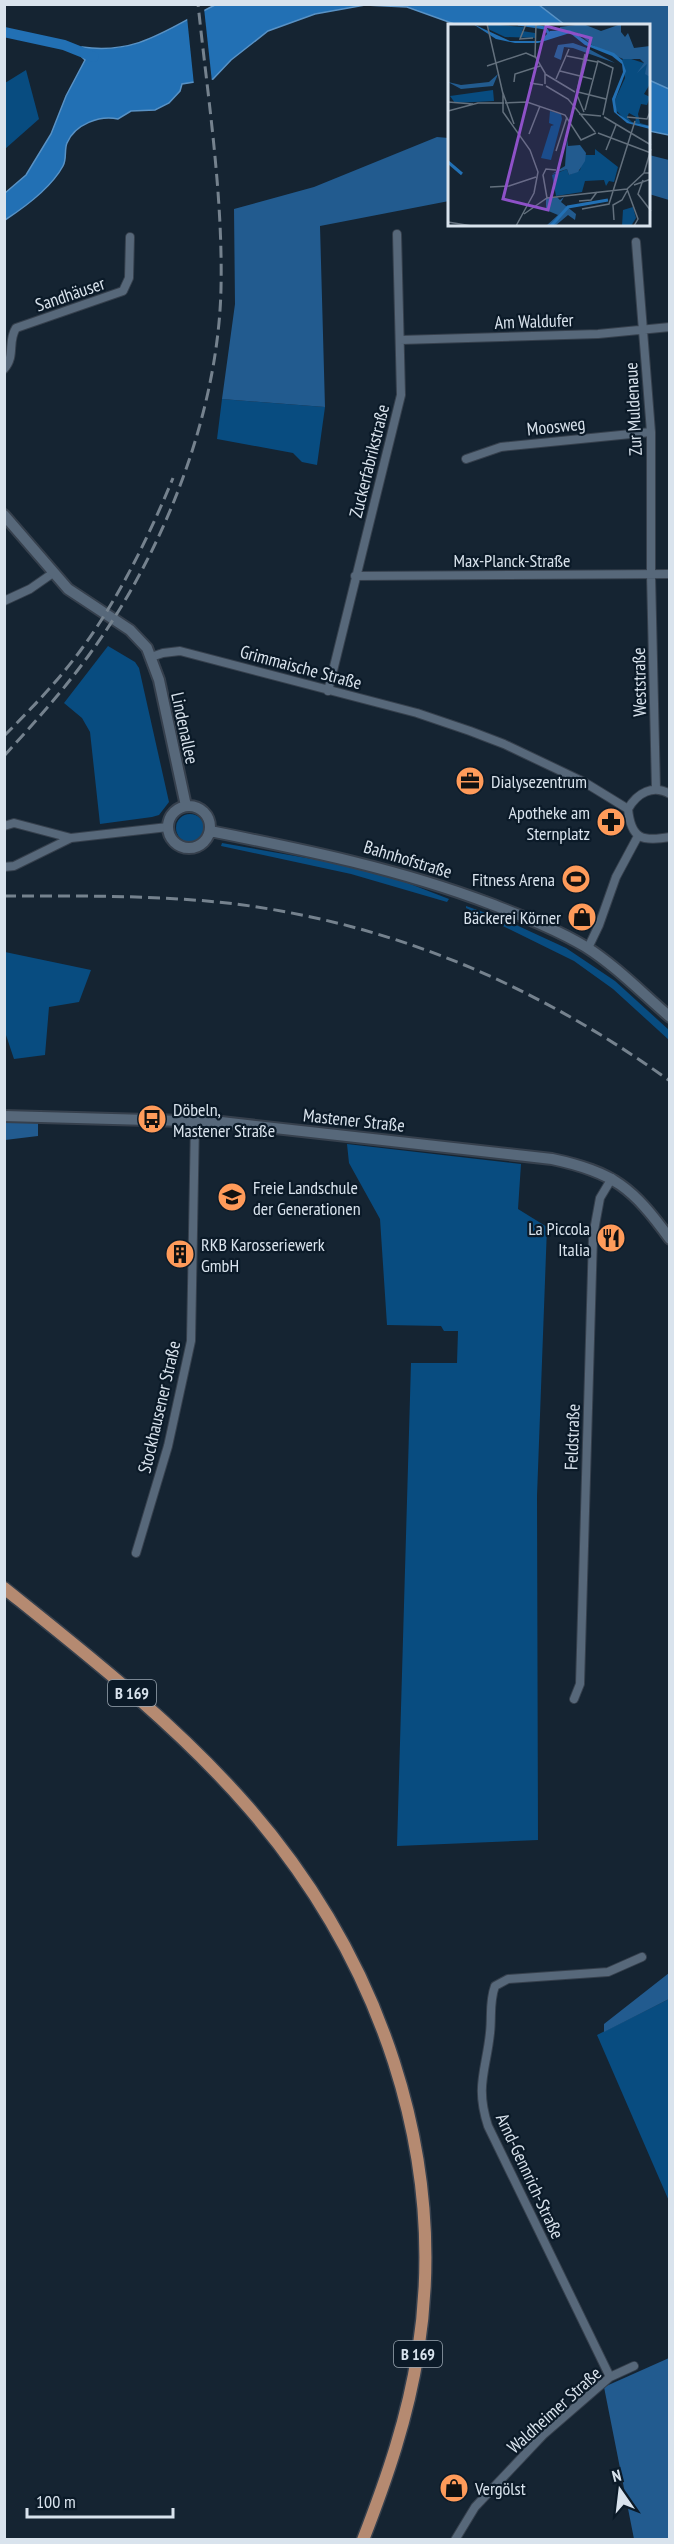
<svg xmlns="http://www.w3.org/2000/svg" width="674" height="2544" font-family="'PT Sans Narrow',sans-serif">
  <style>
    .green { fill: #084c80 }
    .forest { fill: #225b8f }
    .water { fill: #2270b4; stroke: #5992c5; stroke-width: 1.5 }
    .pier { fill: #152432 }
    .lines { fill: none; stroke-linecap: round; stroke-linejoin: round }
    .canal { stroke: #2270b4; stroke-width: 10 }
    .minor-casing { stroke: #36404d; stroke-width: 10 }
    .secondary-casing { stroke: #36404d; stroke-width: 14 }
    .primary-casing { stroke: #36404d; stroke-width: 15 }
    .minor { stroke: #57687a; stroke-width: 8 }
    .secondary { stroke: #57687a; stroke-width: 10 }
    .primary { stroke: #b58a71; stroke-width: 12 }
    .rail { stroke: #75828e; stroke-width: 3; stroke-dasharray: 12 6; stroke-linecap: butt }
    .labels { text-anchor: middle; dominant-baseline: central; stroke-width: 4.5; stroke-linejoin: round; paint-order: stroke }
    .shield { fill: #0b1a28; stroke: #9ba7b2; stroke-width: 1.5 }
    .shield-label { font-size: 16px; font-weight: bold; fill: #d9e3ed }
    .street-label { font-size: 18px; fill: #d9e3ed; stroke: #0b1a28 }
    .poi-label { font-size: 18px; fill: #d9e3ed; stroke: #0b1a28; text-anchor: start }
    .inset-river { fill: none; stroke: #2270b4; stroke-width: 3 }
    .inset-road { fill: none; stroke: #63707d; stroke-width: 1.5 }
    .view { fill: #8e51c8; fill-opacity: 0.15; stroke: #8e51c8; stroke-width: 3 }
    .inset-edge { fill: none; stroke: #d9e3ed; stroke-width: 3 }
  </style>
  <rect width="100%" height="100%" fill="#152432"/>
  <path class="green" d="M26,70L39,119L5,149V83Z
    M222,399L325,407L317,465L302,462L293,453L217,439Z
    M108,646L135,662L139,668L169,802L159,815L152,817L100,824L90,732L82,718L64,703Z
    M176 828a14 14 0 1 1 28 0a14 14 0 1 1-28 0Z
    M222,843L335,863L405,882L449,899L447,902L351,874L221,846Z
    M466,906L503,919L566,948L615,981L669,1030V1040L613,989L574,961L466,908Z
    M5,952L91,970L79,1002L49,1007L45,1055L14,1059L5,1032Z
    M347,1144L521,1164L518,1209L547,1227L537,1496L538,1840L397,1846L411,1363H457L458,1331H444L441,1326L387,1325L380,1219L349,1163Z
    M669,1999V2201L597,2035Z"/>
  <path class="forest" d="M539,5H669V89L649,80L648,26L565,25Z
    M437,137L449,138V201L320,226L325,407L222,399L235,304L234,209L314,187Z
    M649,155L669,160V200L649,194Z
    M5,1123H38V1136L5,1140Z
    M669,1973V1999L604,2032V2024Z
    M669,2358V2539H634L604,2387Z"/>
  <path class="water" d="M217,4L539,5L565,25H457L407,7L365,5L315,14L268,31L231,60L213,79L182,84L180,91L169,103L155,110L131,111L118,119C100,115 75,124 67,143C64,150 67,159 63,166C51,188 25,207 5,220V193L26,175L51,134L66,96L85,60L81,56L82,47C139,55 168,28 217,4Z
    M649,80L669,89V135L649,131Z"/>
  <path class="pier" d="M204,8L212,82L194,85L187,17Z"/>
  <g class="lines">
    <path class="canal" d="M4,32L64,45L94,57"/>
    <g class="minor-casing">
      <path id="minor" d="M636,242L651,432V575L656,789
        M400,340L598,334L670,327
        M4,369C16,356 7,342 16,328L123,291L129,278L130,237
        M466,459L501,447L651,432
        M355,576L670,574
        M4,601L30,589L53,573
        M151,657L163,653L180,651L417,713L470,731L504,744L584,782L628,809
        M328,691L401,395L397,234
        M670,794C653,784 637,793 628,809C631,839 642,842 670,837
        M4,826L14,823L71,838
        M4,867L14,866L71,838L168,827
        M588,948L599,925L616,877L638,836
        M136,1553L168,1446L191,1341L195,1121
        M574,1699L580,1684L593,1236L600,1198L612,1178
        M610,2377L488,2126C475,2086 486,2071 490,2033C492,2016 489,2002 495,1986L508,1979L608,1972L642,1957
        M455,2540L475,2507L543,2435L610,2377L634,2366"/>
    </g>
    <g class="secondary-casing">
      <path id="secondary" d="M4,515L68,589L130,630L147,648L159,680L186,806
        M168 827a21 21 0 1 1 42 0a21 21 0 1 1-42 0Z
        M210,831C306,850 399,869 491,904C524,917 556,929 586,947C616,966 643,994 670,1017
        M4,1116L221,1122L552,1159C614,1172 633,1188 670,1239"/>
    </g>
    <g class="primary-casing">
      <path id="primary" d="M4,1588C90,1657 177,1725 249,1808C379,1958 449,2154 418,2352C408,2417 387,2478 363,2540"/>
    </g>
    <use href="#minor" class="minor"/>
    <use href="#secondary" class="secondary"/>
    <use href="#primary" class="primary"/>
    <path class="rail" d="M4,736C32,708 60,679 83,647C120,596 149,536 173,478
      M4,756C34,723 63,691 89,655C163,554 218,415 221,289C223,194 208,99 198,4
      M4,896C82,896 160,895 236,904C398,925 539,987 670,1081"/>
  </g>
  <defs>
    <g id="office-disc" transform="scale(1.5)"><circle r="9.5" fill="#ff9b5a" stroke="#0b1a28"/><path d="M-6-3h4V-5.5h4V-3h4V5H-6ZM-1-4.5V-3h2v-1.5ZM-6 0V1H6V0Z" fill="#111"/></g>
    <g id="pharmacy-disc" transform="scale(1.5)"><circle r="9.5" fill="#ff9b5a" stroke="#0b1a28"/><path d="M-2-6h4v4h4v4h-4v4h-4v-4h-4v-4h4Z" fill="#111"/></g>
    <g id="stadium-disc" transform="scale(1.5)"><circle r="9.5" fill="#ff9b5a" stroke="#0b1a28"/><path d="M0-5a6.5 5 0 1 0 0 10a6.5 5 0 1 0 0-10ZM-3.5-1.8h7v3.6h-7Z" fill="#111"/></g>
    <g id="shop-disc" transform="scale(1.5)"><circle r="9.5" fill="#ff9b5a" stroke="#0b1a28"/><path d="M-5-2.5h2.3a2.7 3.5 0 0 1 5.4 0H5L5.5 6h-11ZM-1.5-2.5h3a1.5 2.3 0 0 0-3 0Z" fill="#111"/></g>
    <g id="bus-disc" transform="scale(1.5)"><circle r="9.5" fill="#ff9b5a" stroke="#0b1a28"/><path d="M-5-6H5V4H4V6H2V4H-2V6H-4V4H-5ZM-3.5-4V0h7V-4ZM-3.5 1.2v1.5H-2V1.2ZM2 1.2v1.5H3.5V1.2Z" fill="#111"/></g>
    <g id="school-disc" transform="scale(1.5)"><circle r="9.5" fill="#ff9b5a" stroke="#0b1a28"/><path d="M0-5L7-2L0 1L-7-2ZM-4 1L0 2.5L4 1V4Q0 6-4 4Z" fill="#111"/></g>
    <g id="restaurant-disc" transform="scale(1.5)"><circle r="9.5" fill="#ff9b5a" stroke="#0b1a28"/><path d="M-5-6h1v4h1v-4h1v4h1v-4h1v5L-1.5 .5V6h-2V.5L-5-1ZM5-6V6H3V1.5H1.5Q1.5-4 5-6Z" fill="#111"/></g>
    <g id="building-disc" transform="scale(1.5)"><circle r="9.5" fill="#ff9b5a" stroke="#0b1a28"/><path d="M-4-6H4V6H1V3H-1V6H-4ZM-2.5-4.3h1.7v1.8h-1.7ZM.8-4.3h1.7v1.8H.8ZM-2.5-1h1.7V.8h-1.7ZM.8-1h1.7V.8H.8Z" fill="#111"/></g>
  </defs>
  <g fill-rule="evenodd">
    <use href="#office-disc" x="470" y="781"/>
    <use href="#pharmacy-disc" x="611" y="822"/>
    <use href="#stadium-disc" x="576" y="879"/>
    <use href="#shop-disc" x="582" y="917"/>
    <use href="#bus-disc" x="152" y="1119"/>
    <use href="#school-disc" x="232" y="1197"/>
    <use href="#restaurant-disc" x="611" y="1238"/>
    <use href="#building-disc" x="180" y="1254"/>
    <use href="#shop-disc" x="454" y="2488"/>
  </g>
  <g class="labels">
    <g class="shield">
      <rect x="108" y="1680" width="48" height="26" rx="4.5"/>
      <rect x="394" y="2341" width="48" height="26" rx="4.5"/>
    </g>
    <g class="shield-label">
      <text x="132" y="1693">B 169</text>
      <text x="418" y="2354">B 169</text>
    </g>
    <g class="street-label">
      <text transform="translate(70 294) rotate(-19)">Sandhäuser</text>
      <text transform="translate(534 321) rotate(-2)">Am Waldufer</text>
      <text transform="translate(633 409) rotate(-93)">Zur Muldenaue</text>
      <text transform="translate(556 426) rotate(-6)">Moosweg</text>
      <text transform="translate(369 461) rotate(-76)">Zuckerfabrikstraße</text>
      <text x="512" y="560">Max-Planck-Straße</text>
      <text transform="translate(301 667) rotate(15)">Grimmaische Straße</text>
      <text transform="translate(639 682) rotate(-91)">Weststraße</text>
      <text transform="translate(185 728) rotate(78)">Lindenallee</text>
      <text transform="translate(408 859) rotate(17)">Bahnhofstraße</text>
      <text transform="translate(354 1120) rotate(6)">Mastener Straße</text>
      <text transform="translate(159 1407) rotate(-77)">Stockhausener Straße</text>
      <text transform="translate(572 1437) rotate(-88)">Feldstraße</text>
      <text transform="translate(530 2176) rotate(65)">Arnd-Gennrich-Straße</text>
      <text transform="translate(554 2410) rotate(-42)">Waldheimer Straße</text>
    </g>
    <g class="poi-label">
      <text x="491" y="781">Dialysezentrum</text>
      <text x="590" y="812" text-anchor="end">Apotheke am<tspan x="590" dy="21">Sternplatz</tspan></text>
      <text x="555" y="879" text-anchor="end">Fitness Arena</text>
      <text x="561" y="917" text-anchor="end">Bäckerei Körner</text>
      <text x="173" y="1109">Döbeln,<tspan x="173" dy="21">Mastener Straße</tspan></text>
      <text x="253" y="1187">Freie Landschule<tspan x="253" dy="21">der Generationen</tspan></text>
      <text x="590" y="1228" text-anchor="end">La Piccola<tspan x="590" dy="21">Italia</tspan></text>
      <text x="201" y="1244">RKB Karosseriewerk<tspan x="201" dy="21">GmbH</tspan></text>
      <text x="475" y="2488">Vergölst</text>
    </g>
  </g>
  <g transform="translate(448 24)">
    <rect width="202" height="202" fill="#152432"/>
    <path d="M40,0L76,3L74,7L87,9V14L57,13L40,5ZM177,33L202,41V60L196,70L202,73L199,81L193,80L190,90L192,99L202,102L187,99L188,93L181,89L179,93L185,99L177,96L168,86L167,76L177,54L174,36ZM45,66L46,77L7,79L2,72ZM102,87L113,90L114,95L103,136L93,134L103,102L106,101L101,99ZM147,125L170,143L166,158L161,157L158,162L156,156L137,157L134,168L108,172L104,151L119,145L121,151L132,146L136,131H147ZM185,183L188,194L183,202H174L175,186Z" fill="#084c80"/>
    <path d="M135,0L153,7L173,0V8L177,13L180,9L186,24L202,22V53L197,50L199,40L189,49L196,39L192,35H175L144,21L130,9L111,7L112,3ZM125,19L139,24L167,39L125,24L116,23L113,36L106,33L110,21ZM50,50L45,62L13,65L0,58L13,61L41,58ZM119,114L120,122L132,121L138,129L137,137L130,148L121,151L119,145L104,150L117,142ZM109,173L112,176L116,173L113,178L128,190L127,196L120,191L107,202H98L110,191L98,186V174Z" fill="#225b8f"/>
    <path d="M25,0L62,17H92L102,7L122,6L144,21L166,29L174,36L178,47L167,76L169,89L182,98L202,102V105L179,99L166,88L164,75L175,48L174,40L164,32L137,21L122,9L90,19H67L48,15Z" fill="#2270b4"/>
    <path class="inset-river" d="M70,0L97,4L101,10M0,138L14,150M103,202L120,183L160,176"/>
    <path class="inset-road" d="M39,0L55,70M78,0L72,15L85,14M88,0L87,32L97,49V60M119,32L149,38M39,42L78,29L87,33M112,47L144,55M97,50L127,68M108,55L121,25M66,58L67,50L92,42M88,60L82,59L95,61M98,62L120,75L147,108M129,67L137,30M130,68L158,75M55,69V88L82,126L90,148L86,169L68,202M55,69L66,100M129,71L136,88M0,78L25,80M57,79L79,78L117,91L133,116L148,109M137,86L150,37L165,44L155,91M0,87L30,79H56M131,90L153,92M156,93L203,121M179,93L199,95L203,86M150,109L203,129M81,110L92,82M158,126L168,101M108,127L119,93M196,149L203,125M195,156L190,170L203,187M186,161L203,155M42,163L61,162L88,153M179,165L190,195L186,202M99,174L95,151L98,145L108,146M131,177L143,176L149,168M134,185L161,180L187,97M76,190L99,174L179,165L196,149H203M166,196L165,181L174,176L179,167M0,198L24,202"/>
    <path class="view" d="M98,2L143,14L100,186L55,175Z"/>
    <rect width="202" height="202" class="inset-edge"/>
  </g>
  <rect width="674" height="2544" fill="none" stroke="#d9e3ed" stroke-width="12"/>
  <g transform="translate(620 2490) rotate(346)" stroke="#0b1a28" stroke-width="4.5" paint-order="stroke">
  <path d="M0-4.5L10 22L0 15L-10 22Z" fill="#d9e3ed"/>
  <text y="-9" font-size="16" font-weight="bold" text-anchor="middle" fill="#d9e3ed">N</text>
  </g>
  <path d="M27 2508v9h146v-9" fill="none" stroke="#d9e3ed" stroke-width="3"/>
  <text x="36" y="2508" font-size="18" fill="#d9e3ed" stroke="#0b1a28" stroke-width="4.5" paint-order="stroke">100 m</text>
</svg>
